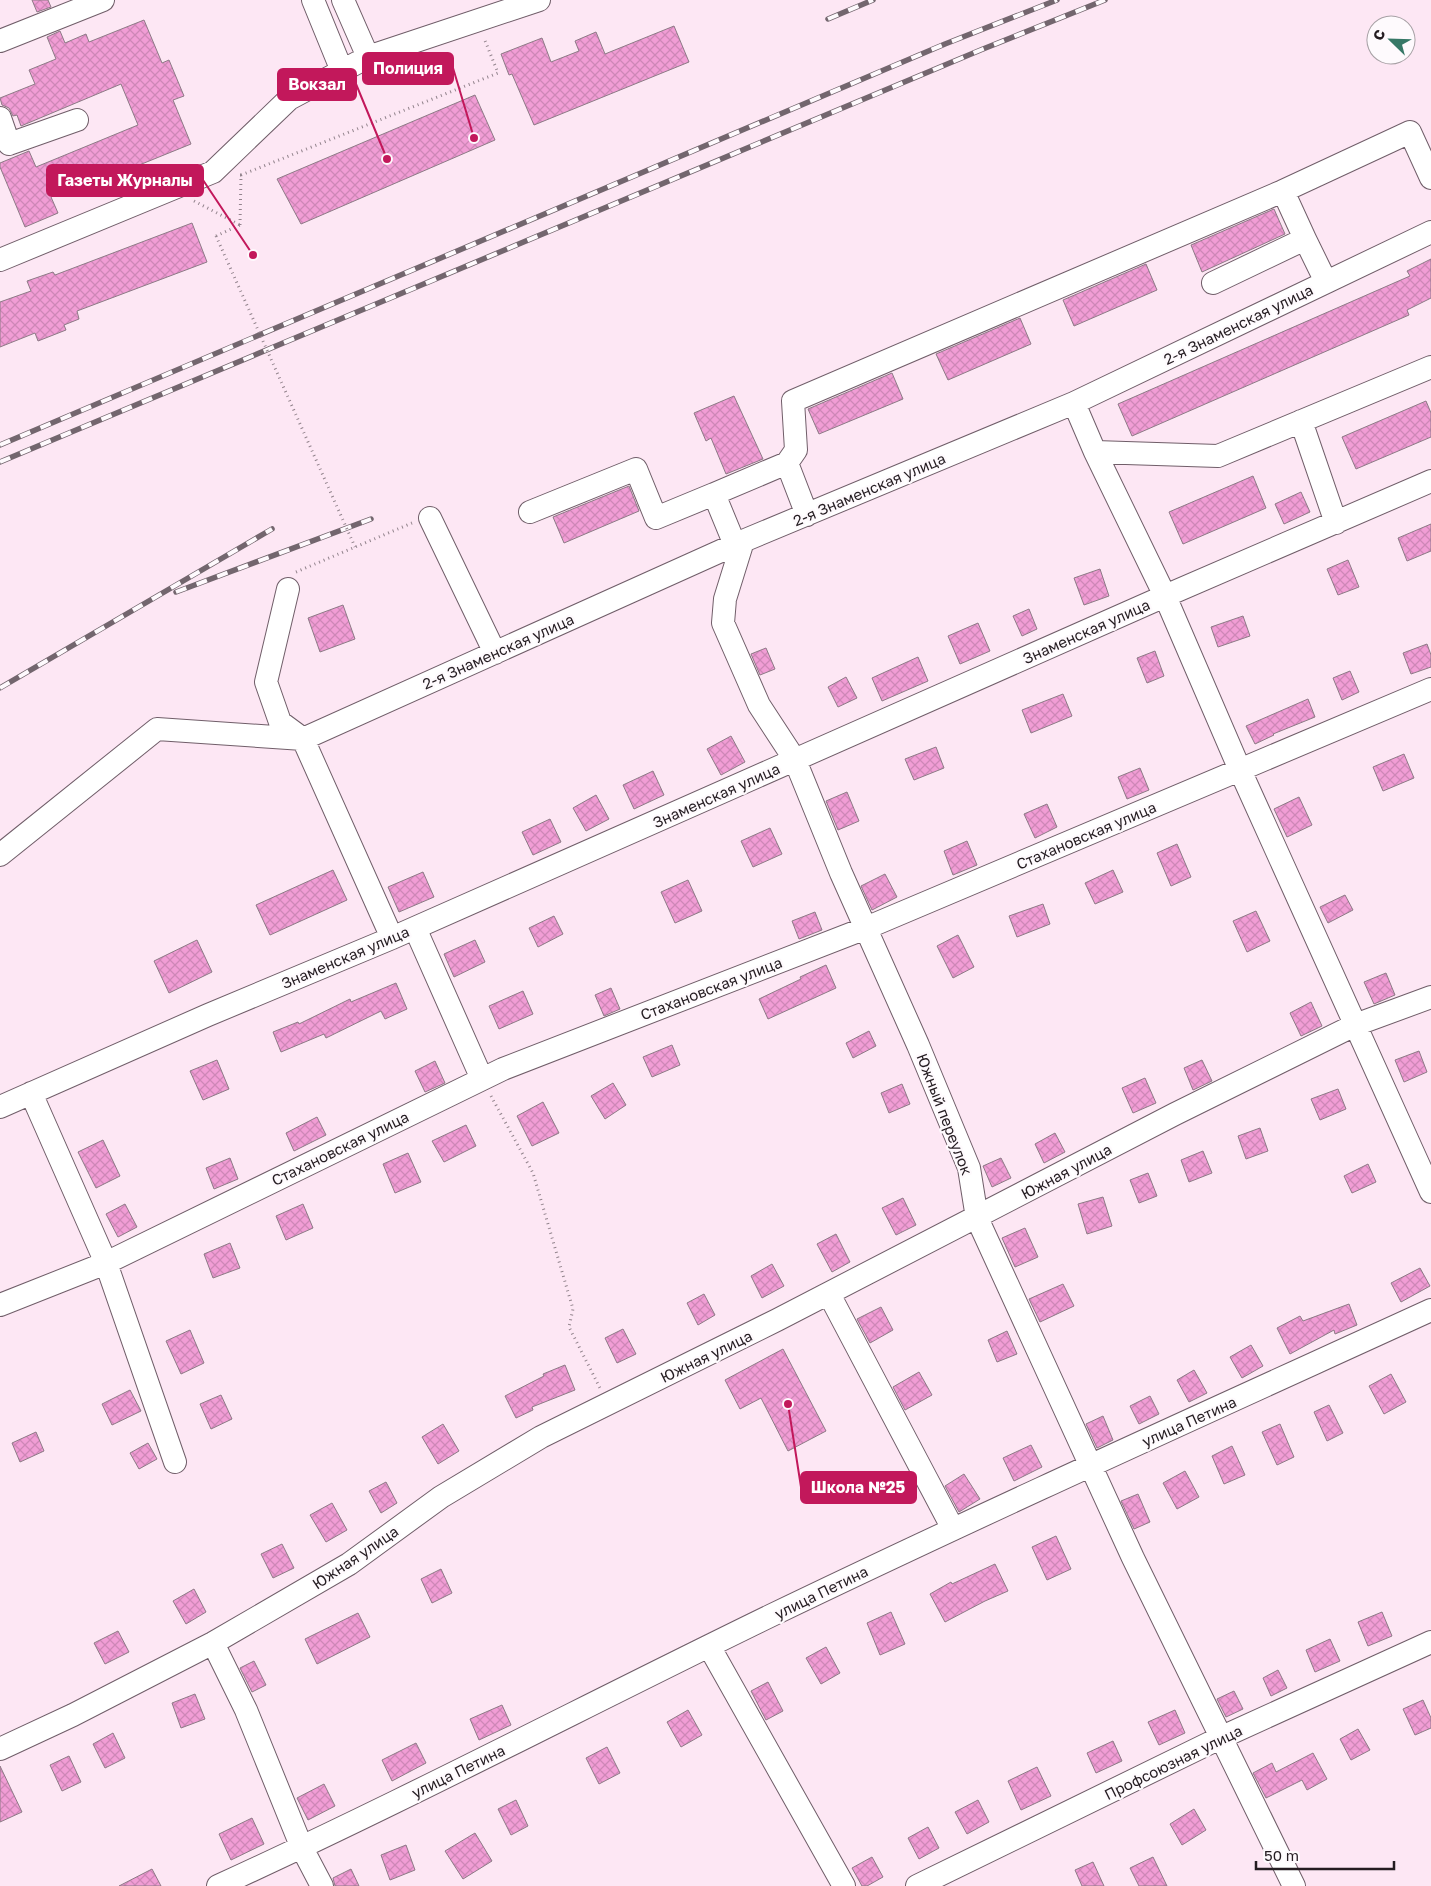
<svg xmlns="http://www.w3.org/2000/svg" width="1431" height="1886" font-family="'Golos Text',sans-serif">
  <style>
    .building { fill: url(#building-cross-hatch); stroke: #8d7a86 }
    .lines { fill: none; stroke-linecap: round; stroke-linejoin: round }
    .minor-casing { stroke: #705e69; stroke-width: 24 }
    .path { stroke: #93848d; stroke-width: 3; stroke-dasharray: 1 4; stroke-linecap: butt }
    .minor { stroke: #fff; stroke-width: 22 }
    .rail-casing { stroke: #73666e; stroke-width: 5.5 }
    .rail { stroke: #fefafd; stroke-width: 4; stroke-dasharray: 11; stroke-linecap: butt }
    .path-bridge { stroke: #93848d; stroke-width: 3; stroke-dasharray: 1 4; stroke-linecap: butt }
    .labels { text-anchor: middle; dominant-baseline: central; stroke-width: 4.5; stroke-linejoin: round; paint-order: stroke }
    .street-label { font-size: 15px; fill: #241c21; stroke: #fefafd }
    .leader { fill: none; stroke: #c2185b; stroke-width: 2 }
    .callout-dot { fill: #c2185b; stroke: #fefafd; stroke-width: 2 }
    .callout { fill: #c2185b; stroke: #c2185b; stroke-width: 2 }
    .callout-label { font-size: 16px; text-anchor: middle; font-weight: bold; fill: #fff }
  </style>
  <defs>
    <pattern id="building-cross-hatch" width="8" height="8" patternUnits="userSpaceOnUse" patternTransform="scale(1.25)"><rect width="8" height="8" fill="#f19dd5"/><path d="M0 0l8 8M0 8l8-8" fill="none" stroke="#ce87b7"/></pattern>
  </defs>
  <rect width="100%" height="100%" fill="#fde7f4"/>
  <path class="building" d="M32,0H48L51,7L37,12Z
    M144,20L162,63L169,60L184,96L173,100L191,144L122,172L126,182L99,193L94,179L51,197L58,213L25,227L0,167V163L29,151L36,167L138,125L121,84L21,126L17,115L13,116L9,108L2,105L0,98L35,84L29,70L56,59L47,37L60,31L65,43L86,34L89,42Z
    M674,26L689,62L534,125L512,74L509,75L501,54L542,38L551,62L579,51L575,41L596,32L605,54Z
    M475,95L495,140L301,224L277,179Z
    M1274,209L1285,234L1202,272L1191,245Z
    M192,223L207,262L77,311L79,319L64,325L66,330L38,341L35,333L0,347V302L31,291L27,281L53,272L55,275Z
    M1431,259V298L1407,310L1409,315L1132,436L1118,404L1410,276L1407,271Z
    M1146,264L1157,290L1074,326L1063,300Z
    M1020,318L1031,344L948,380L936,354Z
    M892,373L903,399L819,434L808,409Z
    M734,396L763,459L726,474L711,438L706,441L694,413Z
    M1426,401L1431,413V437L1356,469L1342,437Z
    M1253,476L1266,508L1183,544L1169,512Z
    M629,486L639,511L564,543L553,517Z
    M1301,492L1310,512L1284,524L1275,504Z
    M1431,524V551L1407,561L1398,538Z
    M1348,560L1359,587L1338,595L1327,569Z
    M1100,569L1109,596L1084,605L1074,578Z
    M343,605L355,639L320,652L308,618Z
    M1029,609L1037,629L1022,636L1013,616Z
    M1243,616L1250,636L1218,647L1211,627Z
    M978,623L990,651L960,664L948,636Z
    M1427,644L1431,655V667L1411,674L1403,653Z
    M766,648L775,669L760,675L751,654Z
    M1155,651L1164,676L1147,683L1137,658Z
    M918,657L928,681L882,701L872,678Z
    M1350,671L1359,692L1342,700L1333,678Z
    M846,677L857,698L838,707L828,687Z
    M1063,694L1072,716L1031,733L1022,710Z
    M1308,699L1315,717L1273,734L1274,735L1255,744L1246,726Z
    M731,736L745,762L721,775L707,749Z
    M936,747L944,768L914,780L905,759Z
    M1404,754L1414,778L1383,791L1373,767Z
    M1140,768L1149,790L1127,799L1118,777Z
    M653,771L664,795L634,809L623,785Z
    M847,792L859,821L838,830L826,801Z
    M596,795L609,819L586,831L573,808Z
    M1299,797L1312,825L1287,837L1274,809Z
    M1047,804L1057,827L1035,838L1024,814Z
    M550,819L561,842L533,855L522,832Z
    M770,828L782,854L753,867L741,841Z
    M967,841L977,865L953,875L944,851Z
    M1177,844L1191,877L1171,886L1157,853Z
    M333,870L347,900L270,935L256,905Z
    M1113,870L1123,892L1095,904L1085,883Z
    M423,872L434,897L399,912L388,887Z
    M885,874L897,897L872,910L861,886Z
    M688,880L702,911L675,923L661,892Z
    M1345,895L1353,910L1328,923L1320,907Z
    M1043,904L1050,924L1017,937L1009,916Z
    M1256,911L1270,941L1247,952L1233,921Z
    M815,912L822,930L799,939L792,921Z
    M554,916L563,934L538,947L529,928Z
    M958,935L974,967L953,978L937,946Z
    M197,940L212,972L169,993L154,961Z
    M475,940L485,962L454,977L444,954Z
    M826,965L836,988L768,1019L759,999L801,979L800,977Z
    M1386,973L1395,995L1374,1004L1364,982Z
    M396,983L407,1009L385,1019L381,1011L326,1038L324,1034L281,1052L273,1032L298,1022L299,1024L350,999L351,1002Z
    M611,988L620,1009L604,1016L595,995Z
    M523,991L533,1014L499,1029L489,1006Z
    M1311,1002L1322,1026L1301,1036L1290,1013Z
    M869,1031L876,1046L853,1058L846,1043Z
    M672,1045L680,1065L652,1077L643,1057Z
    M1419,1051L1427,1072L1404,1082L1395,1060Z
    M217,1060L229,1089L203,1100L190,1071Z
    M1202,1060L1212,1081L1193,1090L1184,1068Z
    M435,1061L445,1083L425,1092L415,1071Z
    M1145,1078L1156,1103L1133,1113L1122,1088Z
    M613,1083L626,1105L605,1119L591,1096Z
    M902,1084L910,1104L889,1113L881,1093Z
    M1338,1089L1346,1109L1320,1120L1311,1099Z
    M543,1102L559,1133L532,1146L517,1116Z
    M317,1117L326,1135L294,1151L286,1133Z
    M466,1125L476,1146L444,1162L432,1141Z
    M1260,1128L1268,1151L1246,1159L1238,1136Z
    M1055,1133L1065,1152L1044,1163L1035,1144Z
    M103,1140L120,1176L96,1188L78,1152Z
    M1203,1151L1212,1173L1189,1182L1181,1160Z
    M408,1153L421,1182L395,1193L383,1164Z
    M230,1158L238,1179L214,1189L206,1168Z
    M1001,1158L1011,1178L992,1187L983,1166Z
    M1368,1164L1376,1182L1352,1193L1344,1176Z
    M1148,1173L1157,1196L1139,1203L1130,1180Z
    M1103,1197L1112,1226L1087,1234L1078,1204Z
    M903,1198L916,1225L896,1235L882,1208Z
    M125,1204L137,1227L118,1237L106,1214Z
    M303,1204L313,1228L286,1240L276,1216Z
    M1025,1228L1038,1257L1015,1267L1002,1238Z
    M836,1234L850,1262L832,1272L817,1244Z
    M230,1243L240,1268L213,1278L204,1254Z
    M772,1264L784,1286L762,1298L751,1276Z
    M1420,1268L1430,1286L1401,1302L1391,1283Z
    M1063,1284L1074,1306L1040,1322L1029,1299Z
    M704,1294L715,1315L698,1325L687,1303Z
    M1349,1304L1357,1325L1335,1334L1334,1330L1290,1354L1277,1328L1300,1316L1303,1321Z
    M881,1307L893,1330L870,1343L857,1319Z
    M623,1329L636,1354L617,1363L605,1338Z
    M190,1330L204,1363L181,1374L166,1341Z
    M1007,1331L1017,1354L997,1362L988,1340Z
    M1251,1345L1263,1366L1242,1378L1230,1357Z
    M783,1349L826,1431L788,1451L761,1398L740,1409L725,1380Z
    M565,1365L575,1390L532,1407L533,1410L516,1418L505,1396L544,1376L543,1374Z
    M1194,1370L1207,1393L1189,1402L1177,1380Z
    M919,1372L932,1395L905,1410L893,1387Z
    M1391,1374L1406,1402L1384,1414L1369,1386Z
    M130,1390L141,1411L112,1425L102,1404Z
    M221,1395L232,1419L211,1429L200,1404Z
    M1150,1396L1159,1414L1139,1424L1130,1406Z
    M1329,1405L1343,1433L1327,1441L1314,1412Z
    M1103,1416L1113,1440L1097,1448L1086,1424Z
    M443,1424L459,1451L438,1464L422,1437Z
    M1280,1424L1294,1457L1277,1465L1262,1432Z
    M36,1432L44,1451L20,1462L12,1443Z
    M148,1443L157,1459L139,1469L130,1453Z
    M1031,1445L1042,1467L1014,1481L1003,1458Z
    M1232,1446L1245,1475L1224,1484L1212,1456Z
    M1185,1471L1199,1497L1177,1509L1163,1483Z
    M964,1474L980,1499L959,1512L945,1486Z
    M386,1482L397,1503L381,1513L369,1491Z
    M1138,1494L1150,1522L1134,1529L1121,1501Z
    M332,1503L347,1530L326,1542L310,1515Z
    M1056,1536L1071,1569L1047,1580L1032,1547Z
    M282,1544L294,1568L273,1578L261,1554Z
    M995,1564L1008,1591L985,1601L945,1622L930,1594L951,1582L952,1584Z
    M441,1569L452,1593L432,1603L421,1579Z
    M194,1589L206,1612L186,1624L173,1601Z
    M891,1612L905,1644L880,1655L867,1623Z
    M1382,1612L1392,1636L1368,1646L1358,1622Z
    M358,1613L370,1637L317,1664L305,1639Z
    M118,1631L129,1652L105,1664L94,1643Z
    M1330,1639L1340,1661L1315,1672L1306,1650Z
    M826,1647L840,1673L821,1684L806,1658Z
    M254,1661L266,1685L252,1692L240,1668Z
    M1278,1670L1287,1688L1271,1696L1263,1678Z
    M768,1682L783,1711L766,1720L751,1691Z
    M1234,1691L1243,1709L1226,1717L1217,1699Z
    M195,1694L205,1719L181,1728L172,1703Z
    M1423,1700L1431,1718V1728L1415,1735L1403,1709Z
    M502,1705L511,1725L479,1740L470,1719Z
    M688,1710L702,1735L681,1747L667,1722Z
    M1175,1710L1185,1733L1159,1745L1148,1722Z
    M1358,1729L1370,1750L1351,1760L1340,1739Z
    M113,1733L125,1758L105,1768L93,1744Z
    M1113,1741L1122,1761L1096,1773L1087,1753Z
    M416,1743L426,1763L392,1781L382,1760Z
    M607,1747L620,1773L599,1784L586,1758Z
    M1313,1753L1327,1779L1307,1790L1302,1780L1266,1798L1253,1773L1272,1763L1276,1772Z
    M69,1756L81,1782L62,1791L50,1765Z
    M0,1766L22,1812L0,1822Z
    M1037,1767L1051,1796L1021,1810L1008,1781Z
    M324,1784L335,1806L308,1820L297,1798Z
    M516,1800L528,1826L511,1835L498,1809Z
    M978,1800L989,1822L967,1834L955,1812Z
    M1194,1809L1206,1830L1182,1845L1170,1824Z
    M252,1818L264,1844L231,1860L219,1834Z
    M928,1827L939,1848L919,1859L908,1838Z
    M475,1833L492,1861L463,1879L445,1851Z
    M406,1845L415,1870L390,1880L381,1855Z
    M872,1857L883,1877L867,1886H862L852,1868Z
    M1153,1857L1167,1886H1139L1130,1868Z
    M1093,1862L1104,1886H1082L1075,1870Z
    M152,1869L161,1886H119Z
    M351,1869L359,1886H335L333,1878Z"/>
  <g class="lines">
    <g class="minor-casing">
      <path id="minor" d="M313,0L342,71
        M343,0L368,57
        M0,41L103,0
        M0,118L9,144L77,120
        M1283,191L1410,132L1431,178
        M0,260L213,172L289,99L368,57L539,0
        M1213,283L1305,239L1326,282
        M1074,403L1095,452L1165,596L1240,770L1431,1192
        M1301,421L1336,523
        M1095,452L1218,456L1431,367
        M530,512L636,469L656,518L714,494
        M807,515L787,463L796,450L793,401L1283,191L1305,239
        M430,518L495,653
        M743,541L725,599L723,623L759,705L795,760L841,873L918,1045L969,1168L977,1218L1133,1558L1294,1886
        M735,545L714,494L787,463
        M288,589L266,682L280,722L303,739L392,938
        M0,855L157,729L303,739L743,541L1074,403L1431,232
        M415,928L482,1079
        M31,1093L106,1263L175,1462
        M0,1107L208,1015L392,938L1165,596L1431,481
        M829,1294L953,1529
        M0,1305L106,1263L503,1069L866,928L1431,689
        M213,1643L246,1710L302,1848L322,1886
        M709,1646L844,1886
        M0,1749L73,1715L213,1643L349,1564L441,1497L541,1437L777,1320L1175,1114L1355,1025L1431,997
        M218,1886C404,1801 585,1706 770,1616C988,1511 1210,1411 1431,1310
        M917,1886L1220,1738L1431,1642"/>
    </g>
    <path class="path" d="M240,175H241L240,225
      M241,175L498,73L484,38
      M194,201L240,225
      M216,236L240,225
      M296,572L412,523
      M491,1096L533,1173L573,1309L569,1327L600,1388"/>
    <use href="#minor" class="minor"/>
    <g class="rail-casing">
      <path id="rail" d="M828,19L873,0
        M0,445L945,44L1057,0
        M0,462L983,49L1105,0
        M176,592L371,519
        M0,688L272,529"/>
    </g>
    <use href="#rail" class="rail"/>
    <path class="path-bridge" d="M216,236L355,547"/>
  </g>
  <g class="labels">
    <g class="street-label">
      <text transform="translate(1238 324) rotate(-26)">2-я Знаменская улица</text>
      <text transform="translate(869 489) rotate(-23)">2-я Знаменская улица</text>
      <text transform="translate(1086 631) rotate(-24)">Знаменская улица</text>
      <text transform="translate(498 651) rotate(-24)">2-я Знаменская улица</text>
      <text transform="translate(716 795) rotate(-24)">Знаменская улица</text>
      <text transform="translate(1086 835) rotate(-23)">Стахановская улица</text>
      <text transform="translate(345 957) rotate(-23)">Знаменская улица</text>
      <text transform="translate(711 988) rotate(-21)">Стахановская улица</text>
      <text transform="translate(945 1114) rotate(69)">Южный переулок</text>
      <text transform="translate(340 1148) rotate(-26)">Стахановская улица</text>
      <text transform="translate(1066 1171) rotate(-28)">Южная улица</text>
      <text transform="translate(706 1356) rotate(-26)">Южная улица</text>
      <text transform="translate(1189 1421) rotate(-24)">улица Петина</text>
      <text transform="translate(355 1557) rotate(-34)">Южная улица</text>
      <text transform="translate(821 1592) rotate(-26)">улица Петина</text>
      <text transform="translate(1173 1762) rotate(-26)">Профсоюзная улица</text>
      <text transform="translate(458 1771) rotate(-26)">улица Петина</text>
    </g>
  </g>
  <path class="leader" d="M474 138L453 68M387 159L356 84M253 255L203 180M788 1404L801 1487"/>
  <g class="callout-dot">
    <circle cx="474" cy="138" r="5"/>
    <circle cx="387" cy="159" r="5"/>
    <circle cx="253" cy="255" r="5"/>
    <circle cx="788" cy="1404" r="5"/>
  </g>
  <g class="callout">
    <rect x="363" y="53" width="90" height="31" rx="5"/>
    <rect x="278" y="69" width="78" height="31" rx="5"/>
    <rect x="47" y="165" width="156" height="31" rx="5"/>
    <rect x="801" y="1472" width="115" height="31" rx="5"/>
  </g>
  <g class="callout-label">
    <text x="408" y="74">Полиция</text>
    <text x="317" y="90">Вокзал</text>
    <text x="125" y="186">Газеты Журналы</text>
    <text x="858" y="1493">Школа №25</text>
  </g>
  <g transform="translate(1391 40) rotate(293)"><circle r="24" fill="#fefafd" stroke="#a7a1a5"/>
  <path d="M0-4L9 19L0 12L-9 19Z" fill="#377867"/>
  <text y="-8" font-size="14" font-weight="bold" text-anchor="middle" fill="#241c21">С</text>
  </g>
  <path d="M1256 1861v8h138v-8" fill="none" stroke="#241c21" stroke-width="2.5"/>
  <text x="1264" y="1861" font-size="15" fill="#241c21" stroke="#fefafd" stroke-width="4" paint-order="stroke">50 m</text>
</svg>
